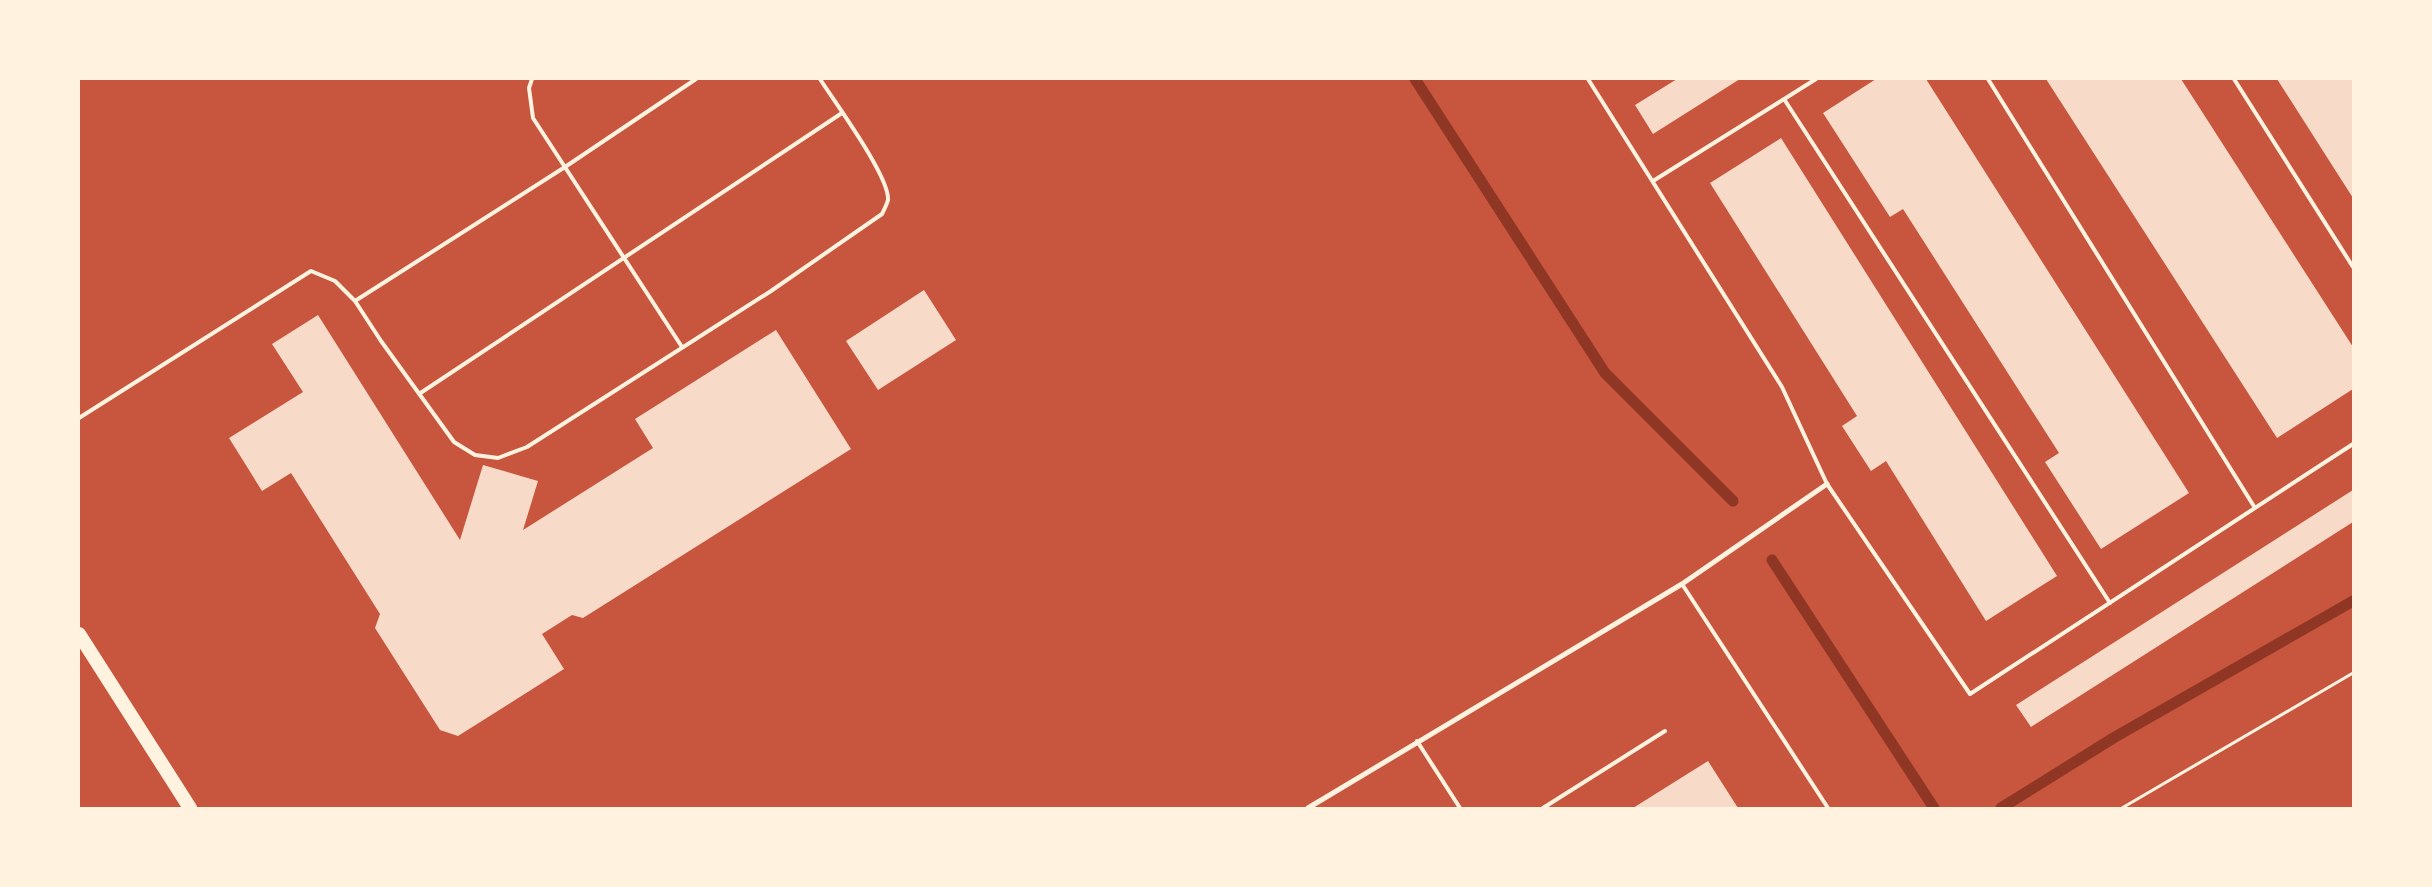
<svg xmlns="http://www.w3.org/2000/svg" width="2432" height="887" font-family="Georgia,serif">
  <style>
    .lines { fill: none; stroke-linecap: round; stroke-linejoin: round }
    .stream { stroke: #8f3625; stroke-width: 11 }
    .building { fill: #f7dbc8 }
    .path { stroke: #fff3e0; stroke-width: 3 }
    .service { stroke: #fff3e0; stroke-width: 4 }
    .minor { stroke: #fff3e0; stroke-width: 5 }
    .trunk { stroke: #fff3e0; stroke-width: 14 }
  </style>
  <rect width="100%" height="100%" fill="#c8553d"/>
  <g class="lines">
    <path class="stream" d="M1415,79L1605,373L1733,501
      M1772,560L1934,808
      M2001,808L2115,737L2353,601"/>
  </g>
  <path class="building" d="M1677,79H1740L1653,134L1635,105Z
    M1876,79H1926L2189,493L2101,549L2045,462L2059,453L1903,209L1890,217L1823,113Z
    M2046,79H2181L2353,347V389L2277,438Z
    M2277,79H2353V198Z
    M1781,138L2057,576L1986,621L1886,461L1871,471L1842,426L1857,416L1710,183Z
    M924,290L956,340L878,390L846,341Z
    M318,315L460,540L483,465L538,481L523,530L653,448L635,419L776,330L851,449L583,618L572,615L542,634L564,669L458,736L440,730L375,628L380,614L291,473L262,491L229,438L303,392L272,344Z
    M2353,490V522L2031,727L2016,705Z
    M1708,761L1738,808H1633Z"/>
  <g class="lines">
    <path class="path" d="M2122,808L2353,673"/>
    <path class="service" d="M532,79L529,88L533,118L682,347
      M1588,79L1782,387L1827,484L1970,694L2353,444
      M1988,79L2255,508
      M2234,79L2353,267
      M1784,99L2110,603
      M1653,181L1816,79
      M355,301L565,167L696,79
      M419,394L842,113
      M79,418L311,271L335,281L355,301L381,341L454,442L475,455L498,458L527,447L771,291L882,214C884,210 887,204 888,200C890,177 834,101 820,79
      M1682,584L1828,808
      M1417,741L1460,808
      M1543,808L1665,731"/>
    <path class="minor" d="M1308,808L1682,584L1827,484"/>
    <path class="trunk" d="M79,634L190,808"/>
  </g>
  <rect width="2432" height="887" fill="none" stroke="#fff3e0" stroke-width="160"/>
</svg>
